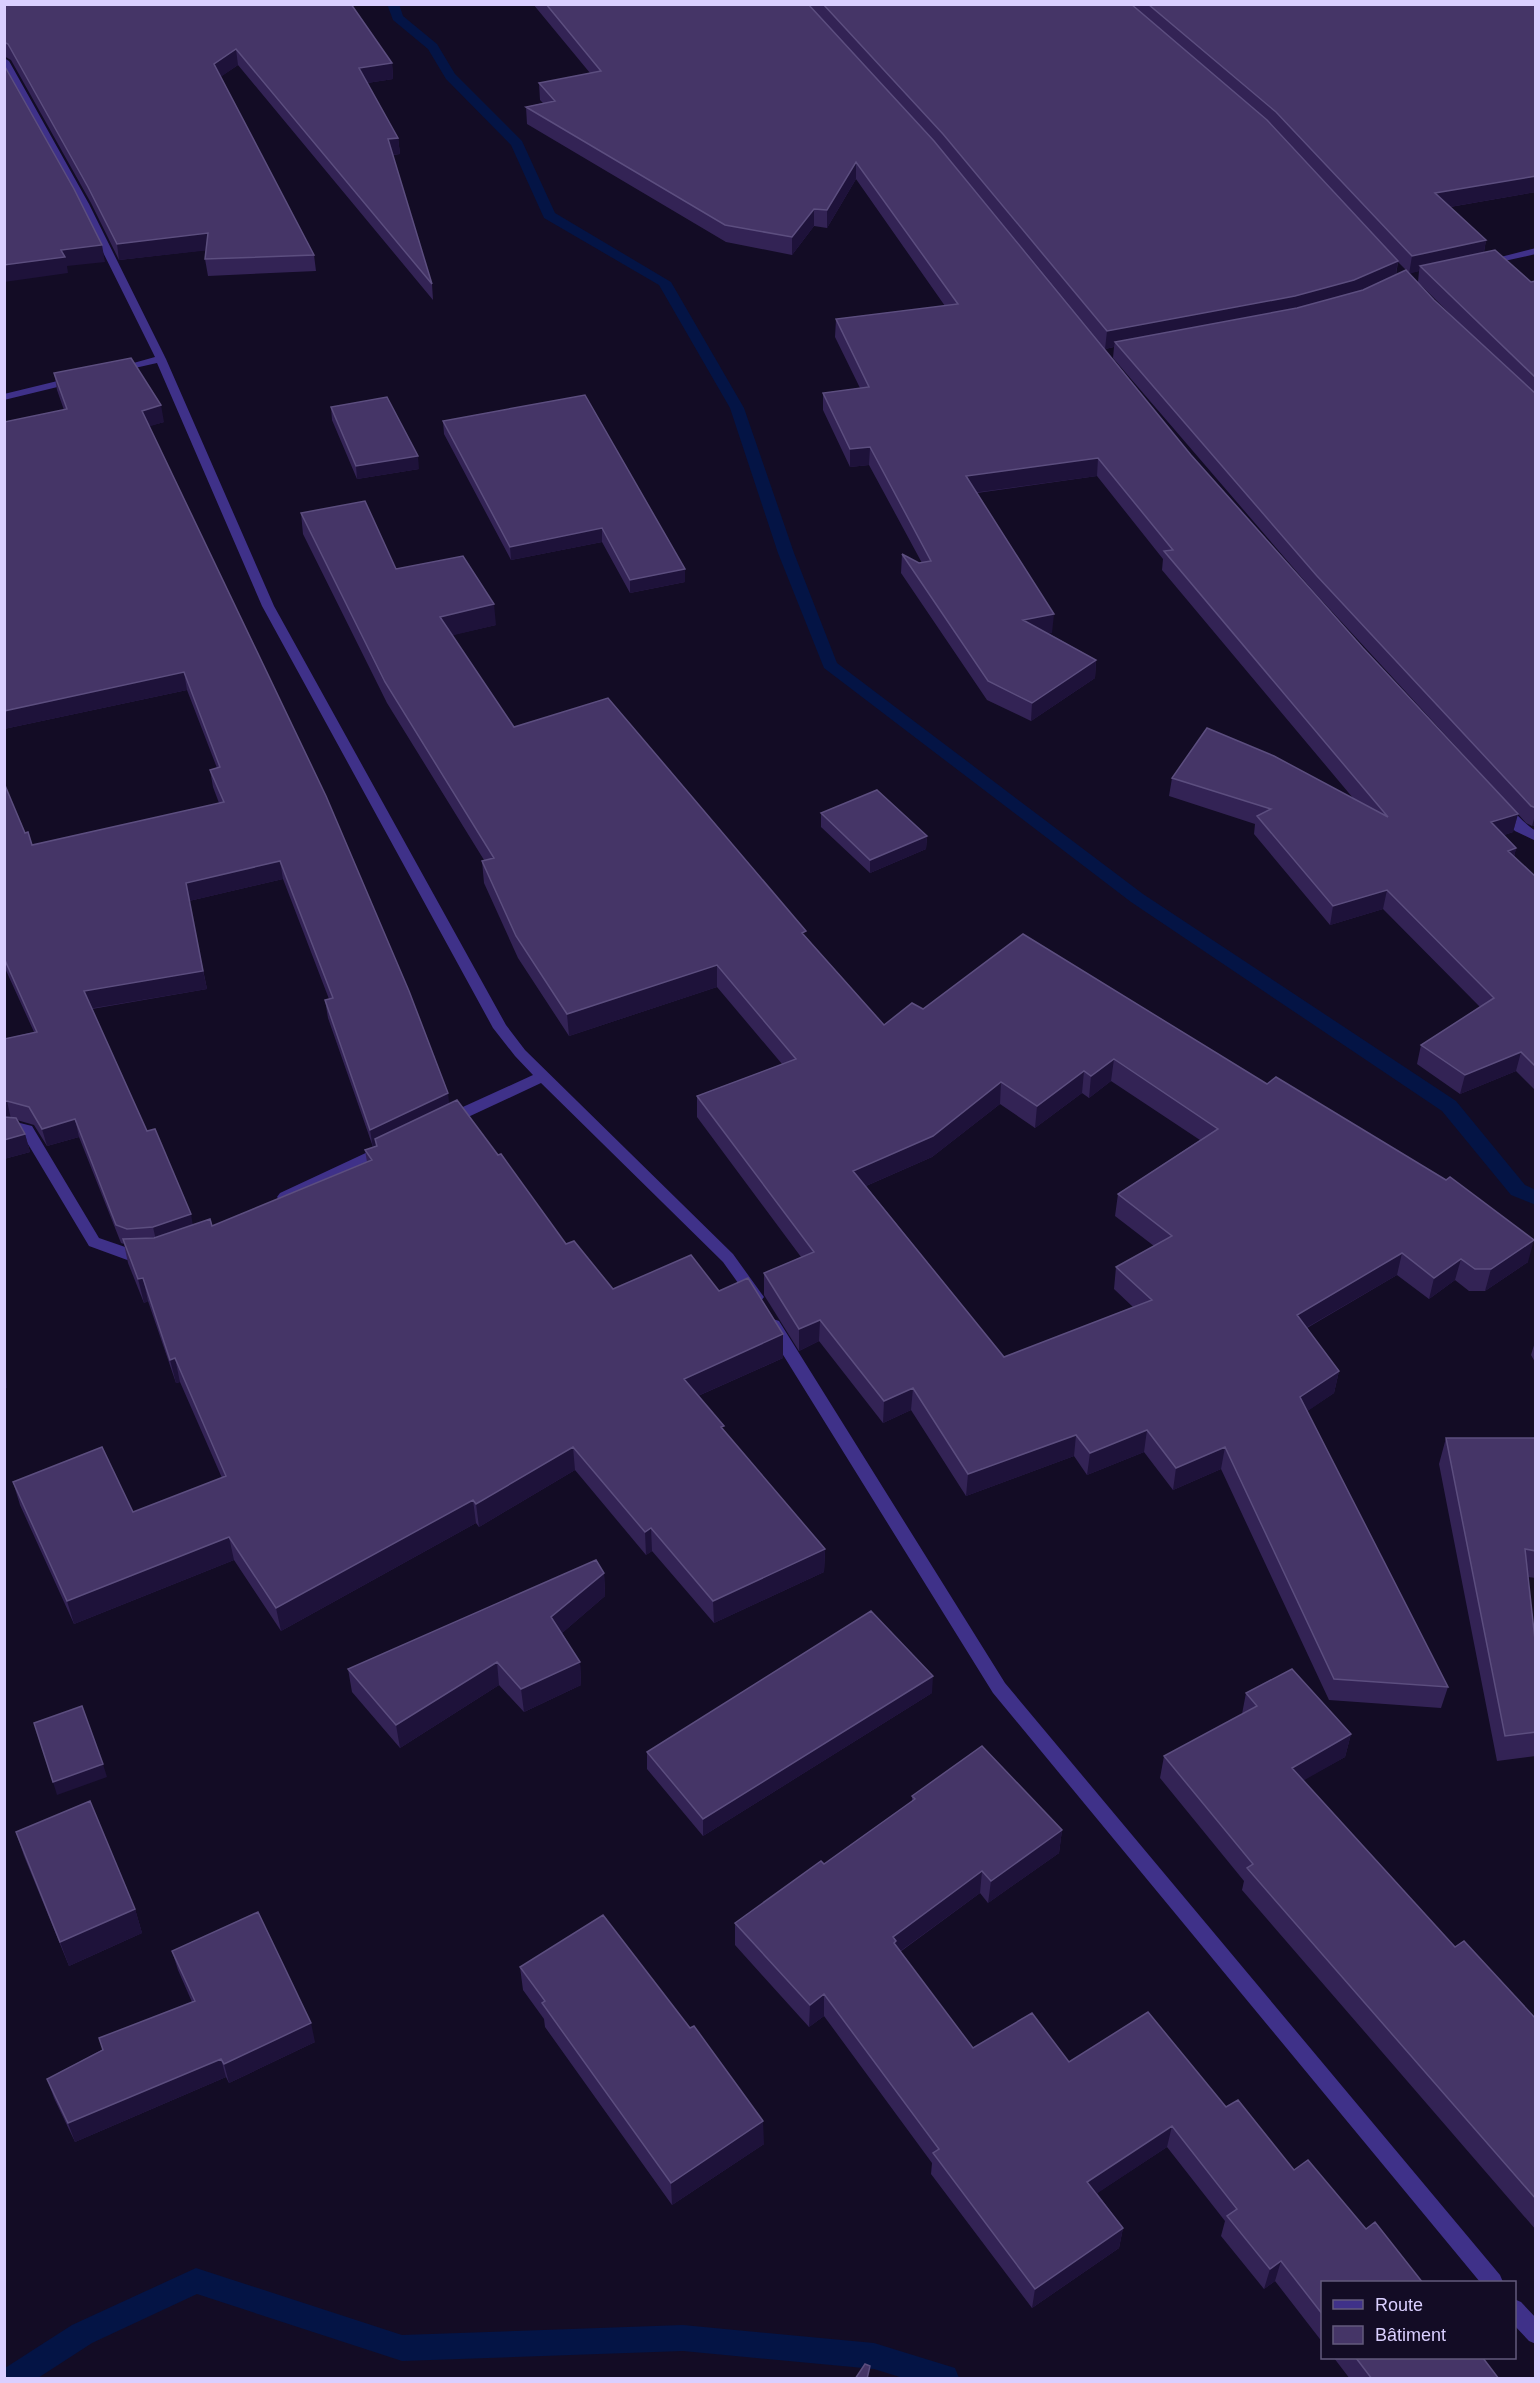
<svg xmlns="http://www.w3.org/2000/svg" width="1540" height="2383" font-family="Helvetica,sans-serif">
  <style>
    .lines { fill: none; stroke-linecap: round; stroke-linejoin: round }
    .stream { fill: #041445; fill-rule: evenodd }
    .minor { fill: #3f3189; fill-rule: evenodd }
    .wall { fill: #332355; fill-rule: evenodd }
    .shaded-wall { fill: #1e123a }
    .building { fill: #453567; stroke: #5c4e7f; stroke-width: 1.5; fill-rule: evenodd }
  </style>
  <rect width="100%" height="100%" fill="#130c25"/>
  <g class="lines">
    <path class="stream" d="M387,4H399L403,16L437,44L455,74L522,141L555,213L671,282L744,408L794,553L837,663L1143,894L1456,1101L1525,1185L1536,1190V1205L1511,1195L1442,1111L1131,902L824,668L778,553L730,408L659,285L544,218L511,145L446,79L428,49L393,20Z
      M196,2268L402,2335L683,2325L874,2343L955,2368L959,2378H903L874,2369L683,2351L402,2361L197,2294L92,2343L38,2378H4L5,2368L72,2325Z"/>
    <path class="minor" d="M4,58L9,61L89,204L166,359L274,606L506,1025L525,1050L733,1254L761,1293L764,1297L761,1301H751L723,1262L541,1083L453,1124H443L441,1120L443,1116L533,1075L515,1056L493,1028L262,606L157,363L117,372L112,369L155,357L79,204L4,70Z
      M1536,248V254L1486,265L1481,262Z
      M74,377L79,380L78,382L4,400V394Z
      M1501,804C1514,808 1523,824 1536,831V841L1515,831L1496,811L1494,808L1496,805Z
      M12,1121L32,1126L99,1238L131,1249L152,1250L155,1254L152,1258L130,1261L89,1246L22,1134L12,1131L4,1133V1123Z
      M385,1144L392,1149L390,1153L290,1201H280L277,1197L280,1193Z
      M773,1319L779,1321L1005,1683L1500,2275L1503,2282H1480L993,1693L767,1329L765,1325L767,1321Z
      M1514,2299L1521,2302L1536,2318V2344L1529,2341L1514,2325Z"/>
  </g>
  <path class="wall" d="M4,4L392,63L393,79L367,83L398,138L400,154L393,155L432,284L433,300L238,65L220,77L314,255L316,271L208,276L205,259L206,250L119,260L91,203L11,60L4,56Z
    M533,4H1536V192L1450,207L1486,240L1484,252L1531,282L1536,281V825L1532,826L1526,823L1518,814L1513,832L1504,835L1516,848L1514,857L1536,877V1091L1516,1071L1460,1094L1417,1064L1421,1045L1480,1007L1383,909L1330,925L1254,834L1255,824L1169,796L1172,778L1353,798L1162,570L1163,559L1097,476L977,493L1052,633H1048L1096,660L1095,678L1031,721L987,700L901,573L902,554L919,563H922L869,465L850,467L823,410V393L860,388L835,337L836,319L945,306L856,179L827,228L814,226L792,255L726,242L527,124L526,107L543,103L540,100L539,83L590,73ZM943,150L1105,349L1114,347L1113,358L1315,593L1517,813L1363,648L1191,455ZM1398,262L1406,270L1396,275ZM1419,271L1418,282L1409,273ZM1419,283L1455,319L1434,300Z
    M54,373L164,422L149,426L449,1104L498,1155L566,1244L613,1289L719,1291L783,1334V1358L698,1396L724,1431L825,1549L824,1572L714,1623L652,1551L646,1555L575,1470L479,1527L476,1523L281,1631L234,1560L74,1624L20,1505L13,1482L133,1512L222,1478L180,1382L176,1383L148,1301L144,1303L128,1263L124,1244L121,1243L79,1137L47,1146L34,1125L17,1120L25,1134L30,1152L4,1159V1039L34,1032L4,966V783L25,833L32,845L219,803L213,787L210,770L217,768L187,690L4,729V422L64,410L57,390ZM283,879L329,999L325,1000L328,1018L373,1147L365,1150L367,1162L212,1226L193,1225L147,1131L92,1009L207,989L189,901Z
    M331,407L419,469L357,479L332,420Z
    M443,421L685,582L630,593L602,542L511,560L444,434Z
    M301,513L396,569L496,625L452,635L514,727L806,937L884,1025L923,1009L1023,934L1528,1262L1485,1291H1469L1455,1280L1429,1299L1397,1275L1307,1328L1339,1371L1334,1393L1307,1411L1448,1687L1441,1708L1329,1700L1221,1469L1173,1490L1144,1452L1087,1475L1074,1456L966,1496L911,1410L883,1423L819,1341L799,1351L764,1295V1273L801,1257L697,1117V1096L782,1064L717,987L569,1036L518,958L484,883L482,861L484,860L387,703L303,534ZM1111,1081L1200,1140L1118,1194L1115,1216L1154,1246L1116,1267L1114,1289L1133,1307L1004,1357L866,1186L932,1157L1000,1104L1035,1128L1082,1093L1089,1098Z
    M821,813L927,836L926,849L870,873L821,827Z
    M1535,1342H1536V1364L1531,1355Z
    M1446,1438H1536V1578L1528,1577L1536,1649V1756L1497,1761L1439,1464Z
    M604,1573L605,1596L562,1633L580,1662L581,1685L524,1712L499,1685L400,1748L352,1692L348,1669Z
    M932,1693L703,1836L647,1769V1752Z
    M1246,1693L1351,1734L1345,1757L1303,1780L1455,1947L1536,2019V2230L1242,1890L1244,1881L1160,1778L1164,1756L1242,1714Z
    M912,1796L1062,1830L1059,1853L988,1903L980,1893L900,1952L973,2048L1069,2062L1148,2012L1323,2283V2343L1275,2281L1264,2289L1221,2236L1225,2221L1167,2147L1097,2193L1123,2228L1119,2248L1032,2308L931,2174L932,2163L824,2016L809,2027L735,1945V1923L824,1864L912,1802Z
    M16,1832L135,1909L142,1933L69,1966L24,1856Z
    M172,1951L315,2042L229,2083L226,2077L75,2142L54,2098L47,2079L192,2002L178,1970Z
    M520,1967L690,2028L764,2144L672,2205L545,2027L544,2019L523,1990Z
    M1334,2358H1483L1499,2379H1350Z"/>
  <path class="shaded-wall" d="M236,49L238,65L216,80L214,64Z
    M392,63L393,79L361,84L359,68Z
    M398,138L400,154L390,155L388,139Z
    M856,162V179L827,228V210Z
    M1536,176V192L1432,210L1435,193Z
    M814,209V226L792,255V237Z
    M208,233L210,250L119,260L117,244Z
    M1486,240L1483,257L1420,266L1419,271L1409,274L1412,256Z
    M102,245L105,262L67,266L68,273L4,282V265L61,250Z
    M1398,261L1395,278L1351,298L1115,342L1114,347L1105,349L1107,331Z
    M161,405L164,422L144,428L142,411Z
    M870,447L869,465L850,467V449Z
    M418,456L419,469L357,479L356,466Z
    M1098,458L1097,476L965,494L966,476Z
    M602,528V542L511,560L510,547Z
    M685,569V582L630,593V580Z
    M494,604L496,625L442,638L440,617Z
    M1054,614L1052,633L1022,639L1023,620Z
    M1096,660L1095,678L1031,721L1032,703Z
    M184,672L187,690L4,729V711Z
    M1536,812V825L1532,826Z
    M1518,814L1513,832L1487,841L1491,822Z
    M927,836L926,849L870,873V860Z
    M1516,848L1512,867L1508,851Z
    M280,861L283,879L189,901L186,883Z
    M1387,890L1383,909L1330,925L1333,906Z
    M717,965V987L569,1036L567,1014Z
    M203,971L207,989L88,1009L84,991Z
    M1521,1052L1516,1071L1460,1094L1465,1075Z
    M1114,1059L1111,1081L1089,1098L1091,1076Z
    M1084,1071L1082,1093L1035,1128L1037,1106Z
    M1001,1082L1000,1104L932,1157L852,1192L853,1171Z
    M448,1093L450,1111L375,1139L376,1147L373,1148L370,1130Z
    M7,1101L11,1119L4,1121V1102Z
    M75,1119L79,1137L47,1146L42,1129Z
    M25,1134L30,1152L4,1159V1140Z
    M191,1214L194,1232L157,1245L153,1227Z
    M1534,1240L1528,1262L1485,1291L1491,1269Z
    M1402,1253L1397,1275L1292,1336L1297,1315Z
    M1461,1259L1455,1280L1429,1299L1434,1278Z
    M143,1278L148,1301L144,1303L138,1279Z
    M820,1320L819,1341L799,1351V1329Z
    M783,1334V1358L684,1402V1379Z
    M4,1340L7,1388L4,1389Z
    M175,1358L180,1382L176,1383L170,1360Z
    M1339,1371L1334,1393L1296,1419L1300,1397Z
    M913,1388L911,1410L883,1423L884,1401Z
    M1147,1430L1144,1452L1087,1475L1090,1453Z
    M1076,1435L1074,1456L966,1496L968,1474Z
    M573,1447L575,1470L479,1527L476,1504Z
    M1225,1447L1221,1469L1173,1490L1176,1468Z
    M473,1500L476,1523L281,1631L276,1608Z
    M651,1528L652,1551L646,1555L645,1532Z
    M229,1537L234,1560L74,1624L67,1601Z
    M825,1549L824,1572L714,1623L713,1601Z
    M604,1573L605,1596L554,1640L551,1617Z
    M497,1662L499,1685L400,1748L396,1725Z
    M580,1662L581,1685L524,1712L521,1689Z
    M933,1676L932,1693L703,1836V1819Z
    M1351,1734L1345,1757L1287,1790L1292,1768Z
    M103,1764L107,1777L57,1795L53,1782Z
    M1062,1830L1059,1853L988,1903L991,1881Z
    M982,1871L980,1893L895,1955L893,1937Z
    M135,1909L142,1933L69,1966L60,1942Z
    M824,1994V2016L809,2027L810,2005Z
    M311,2023L315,2042L229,2083L224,2064Z
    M221,2059L226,2077L75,2142L68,2123Z
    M763,2121L764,2144L672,2205L671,2183Z
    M1172,2126L1167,2147L1084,2202L1087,2182Z
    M1123,2228L1119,2248L1032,2308L1035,2289Z
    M1281,2261L1275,2281L1264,2289L1270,2269Z"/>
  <path class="building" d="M4,4H351L392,63L359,68L398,138L388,139L432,284L236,49L214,64L314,255L205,259L208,233L117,244L88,187L8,44L4,42Z
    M546,4H808L934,141L1191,455L1363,648L1518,814L1491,822L1516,848L1508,851L1536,877V1067L1521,1052L1465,1075L1421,1045L1494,998L1387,890L1333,906L1257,816L1271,809L1172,778L1207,728L1274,756L1388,817L1164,551L1173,550L1098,458L966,476L1054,614L1023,620L1096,660L1032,703L988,681L902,554L919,563L931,561L870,447L850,449L823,393L869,387L836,319L958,304L856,162L827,210L814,209L792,237L725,225L526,107L555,101L539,83L601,71Z
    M823,4H1131L1267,120L1398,261L1354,280L1295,296L1107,331L943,134Z
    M1148,4H1536V176L1435,193L1486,240L1412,256L1276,112Z
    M4,65L74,189L102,245L61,250L65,257L4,265Z
    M1495,250L1531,282L1536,281V378L1420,266Z
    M1406,270L1434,300L1536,394V808L1531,806L1317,576L1115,342L1297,308L1363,290Z
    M131,358L161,405L142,411L326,796L409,991L448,1093L370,1130L325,1000L333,998L280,861L186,883L203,971L84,991L147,1131L155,1129L191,1214L153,1227L127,1229L116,1225L75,1119L42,1129L29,1107L7,1101L4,1102V1039L37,1032L4,958V783L25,833L28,832L32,845L224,802L210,770L220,767L184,672L4,711V422L67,409L54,373Z
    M585,395L685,569L630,580L602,528L510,547L443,421Z
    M387,397L418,456L356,466L331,407Z
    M365,501L396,569L463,556L494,604L440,617L514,727L608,698L806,931L802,933L884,1025L912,1003L923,1009L1023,934L1267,1084L1276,1077L1446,1180L1450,1177L1534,1240L1491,1269H1475L1461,1259L1434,1278L1402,1253L1297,1315L1339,1371L1300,1397L1448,1687L1334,1679L1225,1447L1176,1468L1147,1430L1090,1453L1076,1435L968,1474L913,1388L884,1401L820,1320L799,1329L764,1273L814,1252L697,1096L796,1059L717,965L567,1014L516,936L482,861L494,858L385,682L301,513ZM1114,1059L1218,1129L1118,1194L1172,1236L1116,1267L1152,1300L1004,1357L853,1171L933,1136L1001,1082L1037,1106L1084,1071L1091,1076Z
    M877,790L927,836L870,860L821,813Z
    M457,1100L498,1155L501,1154L566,1244L574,1241L613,1289L691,1255L719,1291L748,1278L783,1334L684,1379L724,1426L721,1427L825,1549L713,1601L651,1528L645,1532L573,1447L476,1504L473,1500L276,1608L229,1537L67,1601L13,1482L102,1447L133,1512L226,1476L175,1358L170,1360L143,1278L138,1279L123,1239L154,1238L210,1219L212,1226L372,1160L365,1150L377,1146L375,1139Z
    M4,1117L16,1118L25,1134L4,1140Z
    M1446,1438H1536V1551L1525,1549L1536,1649V1732L1505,1736Z
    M596,1560L604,1573L551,1617L580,1662L521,1689L497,1662L396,1725L348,1669Z
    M871,1611L933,1676L703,1819L647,1752Z
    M1292,1669L1351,1734L1292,1768L1455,1947L1464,1941L1536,2019V2199L1247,1868L1253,1864L1164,1756L1257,1706L1246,1693Z
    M82,1706L103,1764L53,1782L34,1723Z
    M982,1746L1062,1830L991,1881L982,1871L893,1937L896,1941L894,1943L973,2048L1032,2013L1069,2062L1148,2012L1226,2107L1238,2100L1294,2170L1308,2160L1366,2229L1375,2222L1423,2283H1323V2315L1281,2261L1270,2269L1227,2216L1237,2209L1172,2126L1087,2182L1123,2228L1035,2289L933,2153L939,2149L824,1994L810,2005L735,1923L821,1861L824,1864L915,1799L912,1796Z
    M90,1801L135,1909L60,1942L16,1832Z
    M258,1912L311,2023L224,2064L221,2059L68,2123L47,2079L103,2050L99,2038L195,2001L172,1951Z
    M603,1915L690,2028L694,2026L763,2121L671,2183L542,2003L545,2001L520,1967Z
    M1356,2358H1483L1499,2379H1372Z
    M865,2364L870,2366L867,2379H855Z"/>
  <rect width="1540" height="2383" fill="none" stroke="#dacfff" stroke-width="12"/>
  <rect x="1321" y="2281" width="195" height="78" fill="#130c25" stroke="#635a7c" stroke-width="1.5"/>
  <rect x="1333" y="2300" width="30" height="9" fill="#3f3189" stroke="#635a7c" stroke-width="1.5"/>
  <text x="1375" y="2311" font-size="18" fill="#dacfff">Route</text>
  <rect x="1333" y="2326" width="30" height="18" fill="#453567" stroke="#635a7c" stroke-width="1.5"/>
  <text x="1375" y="2341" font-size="18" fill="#dacfff">Bâtiment</text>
</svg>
